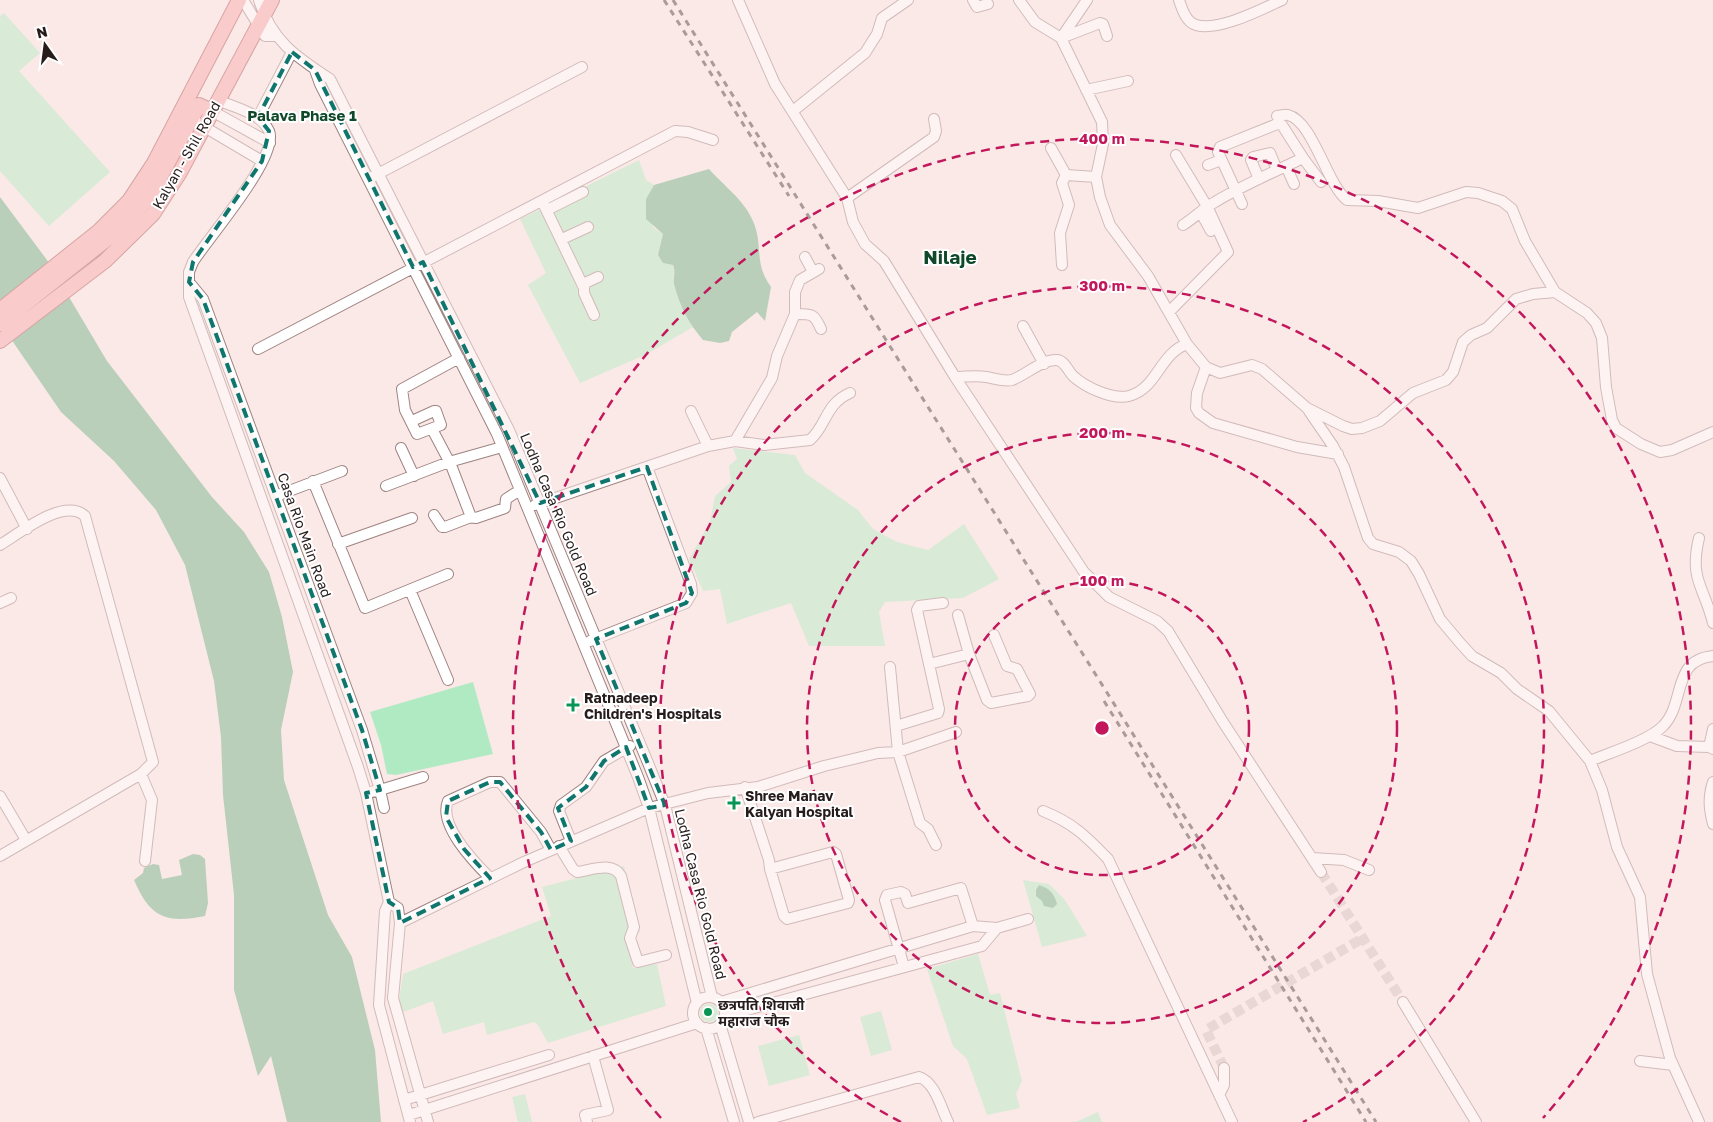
<svg xmlns="http://www.w3.org/2000/svg" width="1713" height="1122" font-family="'Golos Text','Noto Sans Devanagari',sans-serif">
  <style>
    .green { fill: #b0eac2 }
    .water { fill: #68af81 }
    .lines { fill: none; stroke-linecap: round; stroke-linejoin: round }
    .minor-tunnel { stroke: #d0c0bf; stroke-width: 10; stroke-dasharray: 10 5; stroke-linecap: butt }
    .minor-casing { stroke: #9e8381; stroke-width: 12 }
    .major-casing { stroke: #a95050; stroke-width: 16 }
    .minor { stroke: #fff; stroke-width: 10 }
    .major { stroke: #f6a7a7; stroke-width: 14 }
    .rail { stroke: #473c3b; stroke-width: 3; stroke-dasharray: 6 6; stroke-linecap: butt }
    .marked { fill: none; stroke: #0f766e; stroke-width: 4; stroke-dasharray: 10 6; stroke-linejoin: round }
    .ring { fill: none; stroke: #c2185b; stroke-width: 2.5; stroke-dasharray: 9 6 }
    .poi-dot { fill: #089454; stroke: #fff; stroke-width: 2 }
    .labels { text-anchor: middle; dominant-baseline: central; stroke-width: 4; stroke-linejoin: round; paint-order: stroke }
    .street-label { font-size: 14px; fill: #261c1b; stroke: #fff }
    .poi-label { font-size: 14px; font-weight: bold; fill: #261c1b; stroke: #fff; text-anchor: start }
    .neighbourhood-label { font-size: 15px; font-weight: bold; fill: #0f492a; stroke: #fff }
    .district-label { font-size: 19px; font-weight: bold; fill: #0f492a; stroke: #fff }
    .centre { fill: #c2185b; stroke: #fff; stroke-width: 2.5 }
    .ring-label { font-size: 15px; text-anchor: middle; font-weight: bold; fill: #c2185b; stroke: #fff; stroke-width: 4; stroke-linejoin: round; paint-order: stroke }
  </style>
  <rect width="100%" height="100%" fill="#fbe9e8"/>
  <path class="green" d="M4,13L40,53L19,71L110,172L49,226L0,171V16Z
    M639,160L646,180L654,185L646,199L653,227L663,234L658,255L663,263L673,265C675,271 673,275 674,281C675,297 685,314 693,327L645,355L580,383L528,285L546,273L520,219Z
    M733,448L795,455L805,473L858,510L873,529L897,542L928,550L964,524L999,579L963,598L885,602L879,612L885,646H809L791,603L727,624L720,589L703,591L689,559L710,522L715,496L731,482L729,466L737,459Z
    M473,682L493,754L396,775L387,774L381,745L370,712Z
    M624,866L640,932L625,936L633,968L657,964L666,1006L548,1043L538,1025L534,1022L487,1035L484,1022L443,1034L433,1001L403,1012L399,1001L403,974L551,916L542,887Z
    M1023,880L1049,884L1065,900L1087,936L1042,947Z
    M978,954L990,995L1000,993L1022,1081L1016,1094L1020,1108L987,1115L967,1059L953,1046L927,969Z
    M700 1013a9 9 0 1 1 18 0a9 9 0 1 1-18 0Z
    M881,1011L892,1050L871,1056L860,1017Z
    M799,1035L810,1075L769,1086L758,1046Z
    M525,1094L532,1122H518L512,1097Z
    M1098,1112L1102,1122H1076Z"/>
  <path class="water" d="M709,169C724,186 744,200 753,221C764,247 753,262 771,287L765,321L757,312L732,332L729,341L720,343L703,340C689,324 679,305 674,284C673,277 676,272 673,265L663,263L658,255L663,234L646,219V199L654,185Z
    M0,197L47,260L107,361L212,497L244,532L269,572L282,617L293,672L281,730L284,780L328,915L352,957L375,1050L381,1122H287L271,1056L258,1076L234,990V895L223,795L221,737L214,681L185,565L156,510L114,461L61,412L0,323Z
    M193,854L200,855L205,859L208,903L205,916C165,924 150,917 134,880L143,873L144,868L153,864L159,865L162,879L182,875L179,860Z
    M1039,885C1050,889 1054,893 1057,904L1053,908L1044,906L1042,901L1036,896V890Z"/>
  <g class="lines">
    <path class="minor-tunnel" d="M1321,872L1403,1002
      M1224,1068L1206,1030L1363,938"/>
    <g class="minor-casing">
      <path id="minor" d="M243,0L265,36H275
        M259,0C271,40 296,57 330,79L509,430L646,758L665,805L712,997
        M738,0L775,84L847,198L853,222L865,244L884,261L955,377L1084,572L1109,597L1157,621L1168,631L1223,722L1321,872
        M973,0L977,7L988,4
        M1019,0L1035,22L1061,38L1102,122L1103,144L1096,177L1100,197L1110,225L1148,276L1187,344L1206,367L1220,373L1252,365L1262,369L1307,408L1343,426L1352,429L1362,428L1380,421L1413,393L1446,380L1453,372L1463,342L1471,335L1487,328L1516,299L1533,294L1555,292
        M1179,0C1182,9 1186,22 1196,25C1218,32 1262,9 1282,0
        M1061,38L1100,23L1103,24L1107,36
        M1061,38L1087,0
        M315,70L320,84L497,434L638,777L649,808L697,1003
        M1086,90L1128,81
        M217,100C234,107 261,113 269,131C280,156 208,238 193,262L189,272V297L358,767L366,793L389,902L385,911L379,1005L410,1122
        M212,111L270,143
        M793,111L865,53L877,34L882,18L908,0
        M1277,116C1280,116 1285,114 1288,115C1313,121 1327,185 1347,200L1378,201L1418,208L1466,192L1478,193L1502,201L1512,209L1525,241L1555,292L1587,313L1596,323L1602,338L1606,387L1612,420L1616,428L1641,444L1660,452L1672,450L1713,432
        M258,117L292,52
        M191,119L262,161
        M1051,148L1066,175L1096,177
        M1303,158L1321,182
        M1208,165L1221,160
        M1286,166L1294,184
        M372,177L582,67
        M1259,179L1251,160L1253,157L1270,153L1277,170
        M847,198L934,137L936,131L934,119
        M542,201L584,288V293L594,315
        M547,210L583,192
        M1201,213L1211,231
        M1183,225C1194,218 1205,207 1215,202C1243,185 1274,172 1303,158L1282,125L1277,124L1220,147L1218,152L1242,204
        M562,239L588,227
        M805,257L813,272
        M1062,265L1060,233L1069,205L1062,183L1066,175
        M189,282L203,299L362,730L380,790L366,793
        M583,284L598,277
        M1169,312L1228,252L1208,208L1176,155
        M795,314C812,314 814,313 821,329
        M1023,326L1044,364
        M258,349L675,131L688,132L713,140
        M1206,367L1197,393L1196,408L1199,413L1213,423L1297,447L1338,454
        M955,377C965,377 976,375 986,377C994,378 1003,382 1012,380C1026,375 1042,359 1057,360C1065,361 1068,371 1073,376C1085,387 1112,400 1129,396C1157,389 1160,353 1187,344
        M691,411L708,446
        M1309,411L1333,446L1344,467L1368,538L1373,544L1399,552L1411,561L1419,574L1440,619L1461,644L1472,656L1501,673L1517,689L1549,711L1590,761L1602,790L1617,847L1640,897L1647,974L1670,1058L1699,1122
        M412,421L434,411H436L441,425L417,434L405,410L402,389L459,358
        M432,429L451,465L471,517L445,527H442L434,515
        M735,441L764,445L810,440C827,425 825,404 850,393
        M401,448L414,476
        M0,478L27,529
        M313,481L365,608L448,574
        M386,486L449,462L502,447
        M276,496L342,471
        M535,505L708,446L735,441L772,378L777,356L795,314V292L800,280L819,269
        M471,517L476,518L505,508L506,499L520,490
        M1699,538C1689,580 1704,586 1713,623
        M338,544L412,518
        M0,545C20,533 64,497 85,516L153,762L141,774L0,856
        M410,590L448,680
        M0,603L11,598
        M958,615L969,654
        M590,641L686,603L692,593L691,584L647,467
        M929,664L969,654L987,700L991,703L1028,696L1030,694L1017,669L1007,666L994,635
        M890,667L898,752L920,823L928,829L936,845
        M896,726L938,713L939,709L917,610L919,606L943,603
        M1650,736L1677,746L1709,747L1713,749
        M1709,747L1713,729
        M1590,761C1609,753 1650,740 1663,726C1686,703 1671,660 1713,656
        M141,774L152,800L145,861
        M1713,782C1708,797 1709,809 1713,824
        M745,787L769,860L770,869L784,916L787,919L848,903L849,900L836,854L833,852L770,869
        M0,796L26,840
        M384,808L380,790L423,777
        M1043,811C1073,823 1086,836 1108,859L1232,1122
        M571,841L559,811L561,805L586,787L604,761L630,746
        M559,846L573,869L577,872C592,870 612,861 621,876L634,927L630,938L638,962L666,955
        M1312,858L1344,860L1369,870
        M490,878C474,862 438,825 448,801L490,782H500L541,832L551,850
        M389,902L398,908L400,923L393,998L428,1122
        M400,923L524,862L649,808L708,793L758,787L824,766L878,753L898,752L956,732
        M997,928L1028,919
        M904,967L885,900L887,895L901,892L905,894L908,903L961,888L973,926
        M693 1013a16 16 0 1 1 32 0a16 16 0 1 1-32 0Z
        M721,1002L973,926L997,928L982,946L725,1016
        M1403,1002L1476,1122
        M720,1024L749,1122
        M706,1028L734,1122
        M1640,1061L1673,1065
        M1220,1093L1224,1085V1068
        M404,1100L549,1055
        M409,1115L697,1023
        M587,1122L585,1115L608,1110L593,1056
        M758,1122L919,1077C935,1082 941,1108 948,1122"/>
    </g>
    <g class="major-casing">
      <path id="major" d="M0,310L99,231L129,201L154,163L239,0
        M0,324L111,236L142,205L156,185L199,105L212,111
        M0,341L105,261L153,214L179,174L272,0"/>
    </g>
    <use href="#minor" class="minor"/>
    <use href="#major" class="major"/>
    <path class="rail" d="M664,0L789,196
      M673,0L1376,1122
      M1104,701L1366,1122"/>
  </g>
  <path d="M0 0H1713V1122H0ZM292,52L315,70L413,267L423,262L540,503L647,467L692,593L686,603L596,639L665,805L649,808L626,747L604,761L586,787L558,808L571,841L551,850L541,832L500,782H490L448,801L446,817L464,849L490,878L400,923L398,908L389,902L366,793L380,790L362,730L203,299L189,282L193,262L262,161L269,131L258,117Z" fill="#fbe9e8" fill-opacity=".55" fill-rule="evenodd"/>
  <path class="marked" d="M292,52L315,70L413,267L423,262L540,503L647,467L692,593L686,603L596,639L665,805L649,808L626,747L604,761L586,787L558,808L571,841L551,850L541,832L500,782H490L448,801L446,817L464,849L490,878L400,923L398,908L389,902L366,793L380,790L362,730L203,299L189,282L193,262L262,161L269,131L258,117Z"/>
  <g class="ring">
    <circle cx="1102" cy="728" r="147"/>
    <circle cx="1102" cy="728" r="295"/>
    <path d="M901 1122A442 442 0 1 1 1303 1122"/>
    <path d="M661 1118A589 589 0 1 1 1543 1118"/>
  </g>
  <g class="poi-dot">
    <path d="M570.5 697.5h5v5h5v5h-5v5h-5v-5h-5v-5h5z"/>
    <path d="M731.5 795.5h5v5h5v5h-5v5h-5v-5h-5v-5h5z"/>
    <circle cx="708" cy="1012" r="5"/>
  </g>
  <g class="labels">
    <g class="street-label">
      <text transform="translate(186 155) rotate(-60)">Kalyan - Shil Road</text>
      <text transform="translate(559 514) rotate(67)">Lodha Casa Rio Gold Road</text>
      <text transform="translate(305 535) rotate(70)">Casa Rio Main Road</text>
      <text transform="translate(701 894) rotate(76)">Lodha Casa Rio Gold Road</text>
    </g>
    <g class="poi-label">
      <text x="584" y="697">Ratnadeep<tspan x="584" dy="16">Children's Hospitals</tspan></text>
      <text x="745" y="795">Shree Manav<tspan x="745" dy="16">Kalyan Hospital</tspan></text>
      <text x="718" y="1004">छत्रपति शिवाजी<tspan x="718" dy="16">महाराज चौक</tspan></text>
    </g>
    <g class="neighbourhood-label">
      <text x="302" y="115">Palava Phase 1</text>
    </g>
    <g class="district-label">
      <text x="950" y="256">Nilaje</text>
    </g>
  </g>
  <circle cx="1102" cy="728" r="8" class="centre"/>
  <g class="ring-label">
    <text x="1102" y="144">400 m</text>
    <text x="1102" y="291">300 m</text>
    <text x="1102" y="438">200 m</text>
    <text x="1102" y="586">100 m</text>
  </g>
  <g transform="translate(45 45) rotate(346)" stroke="#ffffff" stroke-width="4" paint-order="stroke">
  <path d="M0-4L9 19L0 12L-9 19Z" fill="#261c1b"/>
  <text y="-8" font-size="14" font-weight="bold" text-anchor="middle" fill="#261c1b">N</text>
  </g>
</svg>
